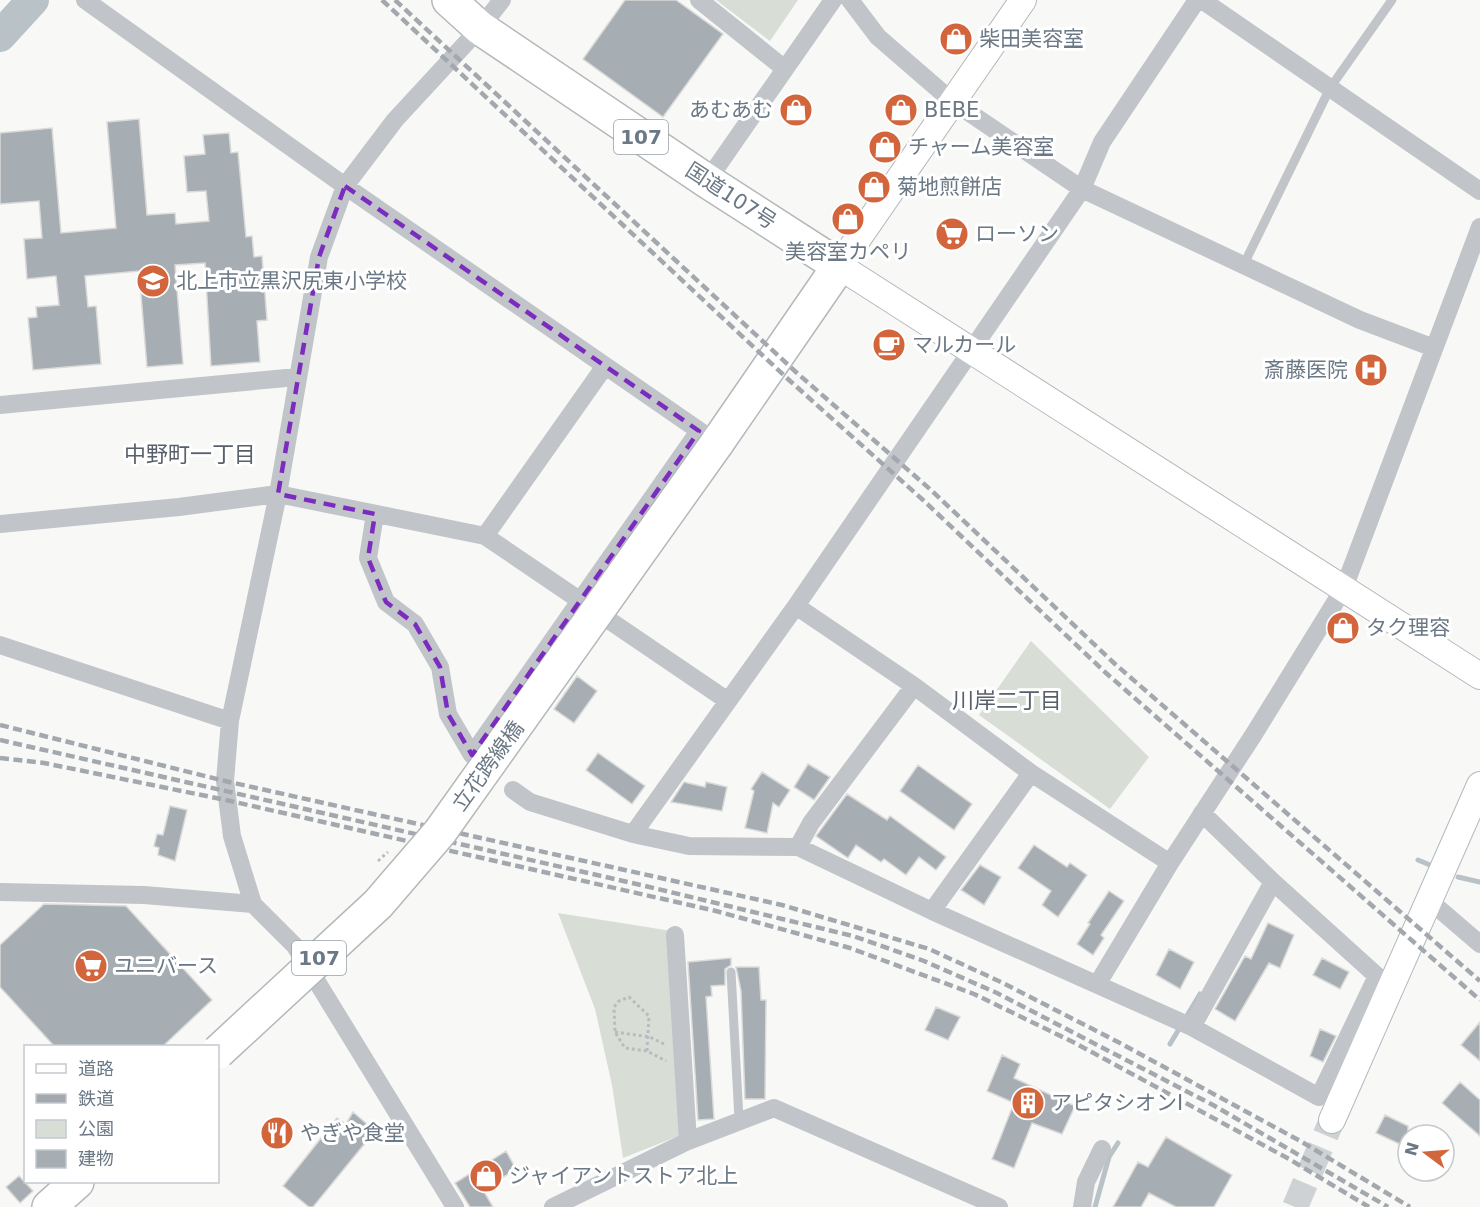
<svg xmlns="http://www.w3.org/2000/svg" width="1480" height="1207" font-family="'DejaVu Sans','Noto Sans JP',sans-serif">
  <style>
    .green { fill: #d8ddd6 }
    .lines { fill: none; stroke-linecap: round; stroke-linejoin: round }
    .stream { stroke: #b9c2c7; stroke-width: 5 }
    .river { stroke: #b9c2c7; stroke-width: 32 }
    .building { fill: #a6adb3; stroke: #dadad9; stroke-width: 1.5 }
    .secondary-tunnel { stroke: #ced2d5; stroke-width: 26; stroke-dasharray: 26 13; stroke-linecap: butt }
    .secondary-casing { stroke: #b3b8bd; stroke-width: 28 }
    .highway-casing { stroke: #b4b8bb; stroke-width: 36 }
    .path { stroke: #b9bcbf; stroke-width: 3; stroke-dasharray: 3 3; stroke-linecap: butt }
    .lane { stroke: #c1c4c8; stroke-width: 9 }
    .street { stroke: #c1c4c8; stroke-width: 18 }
    .secondary { stroke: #fff; stroke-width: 26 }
    .highway { stroke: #fff; stroke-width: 33 }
    .rail { stroke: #a3a8ae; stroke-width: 4.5; stroke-dasharray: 9 4.5; stroke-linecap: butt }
    .highway-bridge-casing { stroke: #b4b8bb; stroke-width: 36; stroke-linecap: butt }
    .path-bridge { stroke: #b9bcbf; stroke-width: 3; stroke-dasharray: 3 3; stroke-linecap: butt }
    .highway-bridge { stroke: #fff; stroke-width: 33 }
    .marked { fill: none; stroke: #7b2cbf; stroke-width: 4.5; stroke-dasharray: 12 8; stroke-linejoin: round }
    .labels { text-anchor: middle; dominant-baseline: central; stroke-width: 6; stroke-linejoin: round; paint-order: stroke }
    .shield { fill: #fff; stroke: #97a0aa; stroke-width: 1.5 }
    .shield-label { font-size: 20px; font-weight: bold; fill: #6b7885 }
    .poi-label { font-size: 21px; fill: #6b7885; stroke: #fff; text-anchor: start }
    .street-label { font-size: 21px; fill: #6b7885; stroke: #fff }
    .neighbourhood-label { font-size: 22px; fill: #58616a; stroke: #fff }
  </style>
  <rect width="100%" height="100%" fill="#f8f9f7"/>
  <path class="green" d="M716,0H798L770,41Z
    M1031,641L1149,757L1110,809L979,715Z
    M558,913L672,931L681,1135L623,1158L612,1085L595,1009Z"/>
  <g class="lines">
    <path class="stream" d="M1418,860L1430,865
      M1458,877L1480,882
      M1170,1044L1200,994
      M1095,1207L1109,1157L1118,1143"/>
    <path class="river" d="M0,36L33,0"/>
  </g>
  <path class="building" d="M625,0H676L723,34L663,117L583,59Z
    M139,119L147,215L175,213L176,224L209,221L206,191L187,192L184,156L205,154L203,135L229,133L231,153L238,152L246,237L252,236L254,257L262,256L267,320L257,321L260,362L211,366L205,263L175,265L183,364L147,367L139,271L85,276L88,307L96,306L101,364L33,370L28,318L37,317L36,307L59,305L56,276L27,279L24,239L42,238L39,201L0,204V133L52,128L61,233L116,228L107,122Z
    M577,676L597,691L574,723L554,709Z
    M598,753L645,786L632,804L586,770Z
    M808,764L830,777L814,800L794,787Z
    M918,765L972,804L954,830L900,791Z
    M762,772L790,790L779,807L773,803L767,833L745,828L754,791L751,789Z
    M684,782L705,787L706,782L727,787L722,811L671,802Z
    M847,794L887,820L890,816L946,857L936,870L919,857L906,875L884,859L881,862L856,845L848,858L816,836Z
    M170,806L187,810L175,861L158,855L159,848L154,846L157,834L163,835Z
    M1034,845L1067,867L1070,863L1087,875L1058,917L1042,905L1051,891L1018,868Z
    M980,865L1001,877L984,905L961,890Z
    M1109,891L1124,901L1101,935L1104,938L1093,955L1077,944L1090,924L1088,923Z
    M44,904L126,906L212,1000L162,1047H55L0,987V945Z
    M1268,923L1294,935L1280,968L1269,963L1235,1021L1215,1009L1245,956L1251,959Z
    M1169,949L1194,962L1180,989L1156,975Z
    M731,958V965L725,969V985L711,986L712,996L706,997L714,1119L698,1120L688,962Z
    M1322,958L1349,972L1340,989L1313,975Z
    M736,967H759L761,1000H766L765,1099H745L741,991Z
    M936,1007L960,1017L948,1040L925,1030Z
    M1480,1022V1061L1461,1045Z
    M1320,1029L1336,1036L1323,1062L1310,1056Z
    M1002,1055L1020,1064L1014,1078L1075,1106L1062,1134L1032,1123L1014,1168L992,1159L1014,1103L987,1091Z
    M1460,1082L1480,1100V1136L1442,1103Z
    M353,1112L375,1131L313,1207H309L283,1186L337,1118L346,1124Z
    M1385,1115L1408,1126V1148L1376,1133Z
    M1166,1137L1232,1175L1214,1207H1176L1149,1193L1141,1207H1113L1138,1162L1148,1167Z
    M506,1151L516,1169L483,1190L493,1207H470L455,1183Z
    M19,1176L33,1191L20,1203L6,1187Z"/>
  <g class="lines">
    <path class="secondary-tunnel" d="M1295,1207L1332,1120"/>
    <g class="secondary-casing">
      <path id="secondary" d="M1023,0L839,266L1480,676
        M1332,1120L1480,785"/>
    </g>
    <g class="highway-casing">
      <path id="highway" d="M449,0L480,28L707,181L839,266L717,443
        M49,1207L77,1182"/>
    </g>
    <path class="path" d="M615,1032L650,1037L666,1045
      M647,1051L649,1016L629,997L619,1001L614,1007L615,1032L625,1048L647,1051L666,1061"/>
    <path class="lane" d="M1244,264L1330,88L1392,0
      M731,972L739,1119"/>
    <path class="street" d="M85,0L345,186L717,443
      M699,0L785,69
      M850,0L878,37L952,101L1082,189L1360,320L1434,348
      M1197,0L1102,142L1082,189L796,606L633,834L689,846L798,847L932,911L1192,1027L1319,1097L1377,976L1273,882L1202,813
      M1202,0L1480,191
      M707,181L833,0
      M0,405L297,377
      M375,514L368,558L386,602L415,624L440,667L448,714L472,755L699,431
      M0,524L179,507L278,494L485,536L728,701
      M485,536L605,366
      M796,606L914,686L1031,773L1170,863
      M0,645L230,721
      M513,790L530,802L633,834
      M798,847L811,823L914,686
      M0,892L144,895L253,904
      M1431,902L1480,944
      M932,911L1031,773
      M675,935L688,1141
      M1098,983L1170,863L1254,734L1344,588L1480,227
      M1192,1027L1273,882
      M455,1207L295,946L253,904L232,836L225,781L230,721L278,494L319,257L345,186L395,120L480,28L502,0
      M553,1207L688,1141L774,1108L999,1207
      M1082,1207L1086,1182L1102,1149"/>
    <use href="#secondary" class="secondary"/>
    <use href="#highway" class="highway"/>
    <path class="rail" d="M382,0L789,380L923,500L1106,673L1480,1000
      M395,0L797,373L931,490L1115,664L1480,981
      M0,725L225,781L782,905L929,949L1001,982L1118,1042L1302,1142L1410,1207
      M0,740L641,885L853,936L924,961L997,993L1213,1105L1388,1207
      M0,758L44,763L226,800L716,911L850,948L974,994L1075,1043L1289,1159L1369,1207"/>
    <g class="highway-bridge-casing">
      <path id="highway-bridge" d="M218,1052L378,904L440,832L717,443"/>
    </g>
    <path class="path-bridge" d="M378,861L388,852"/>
    <use href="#highway-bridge" class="highway-bridge"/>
  </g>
  <path class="marked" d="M345,186L699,431L472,755L448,714L440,667L415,624L386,602L368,558L375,514L278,494L319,257Z"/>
  <defs>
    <g id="shop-disc" transform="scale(1.725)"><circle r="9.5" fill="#d3653c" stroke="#fff"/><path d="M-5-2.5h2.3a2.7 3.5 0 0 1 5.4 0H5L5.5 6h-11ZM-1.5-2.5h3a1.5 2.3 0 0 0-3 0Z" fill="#fff"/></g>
    <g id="supermarket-disc" transform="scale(1.725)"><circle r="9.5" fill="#d3653c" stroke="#fff"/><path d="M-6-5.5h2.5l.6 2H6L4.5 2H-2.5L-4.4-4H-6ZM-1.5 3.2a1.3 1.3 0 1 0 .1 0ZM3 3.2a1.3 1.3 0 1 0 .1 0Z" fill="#fff"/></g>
    <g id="school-disc" transform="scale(1.725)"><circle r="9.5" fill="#d3653c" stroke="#fff"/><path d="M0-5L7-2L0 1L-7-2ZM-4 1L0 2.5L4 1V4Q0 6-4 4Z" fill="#fff"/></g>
    <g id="cafe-disc" transform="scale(1.725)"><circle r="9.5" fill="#d3653c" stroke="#fff"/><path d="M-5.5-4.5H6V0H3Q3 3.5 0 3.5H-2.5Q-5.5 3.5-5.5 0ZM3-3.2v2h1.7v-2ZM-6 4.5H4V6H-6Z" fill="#fff"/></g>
    <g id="hospital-disc" transform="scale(1.725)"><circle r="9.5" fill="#d3653c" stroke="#fff"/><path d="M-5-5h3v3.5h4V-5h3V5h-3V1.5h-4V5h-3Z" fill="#fff"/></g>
    <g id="building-disc" transform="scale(1.725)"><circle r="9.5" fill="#d3653c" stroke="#fff"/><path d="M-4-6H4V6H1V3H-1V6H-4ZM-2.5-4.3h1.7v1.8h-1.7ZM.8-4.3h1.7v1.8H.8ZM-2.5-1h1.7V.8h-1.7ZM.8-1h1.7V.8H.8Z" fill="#fff"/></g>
    <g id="restaurant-disc" transform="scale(1.725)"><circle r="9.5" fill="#d3653c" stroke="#fff"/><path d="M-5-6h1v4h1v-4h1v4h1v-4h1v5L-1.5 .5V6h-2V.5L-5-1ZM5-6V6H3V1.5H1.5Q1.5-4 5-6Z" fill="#fff"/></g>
  </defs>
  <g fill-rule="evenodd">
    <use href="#shop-disc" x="956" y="39"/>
    <use href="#shop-disc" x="796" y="110"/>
    <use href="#shop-disc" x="901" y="110"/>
    <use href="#shop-disc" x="885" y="147"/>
    <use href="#shop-disc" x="874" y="187"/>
    <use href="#shop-disc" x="848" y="219"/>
    <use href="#supermarket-disc" x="952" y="234"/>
    <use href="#school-disc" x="153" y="281"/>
    <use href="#cafe-disc" x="889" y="345"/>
    <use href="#hospital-disc" x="1371" y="370"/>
    <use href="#shop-disc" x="1343" y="628"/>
    <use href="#supermarket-disc" x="91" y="966"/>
    <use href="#building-disc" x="1028" y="1103"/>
    <use href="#restaurant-disc" x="277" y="1133"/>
    <use href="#shop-disc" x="486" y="1176"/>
  </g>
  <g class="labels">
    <g class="shield">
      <rect x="614" y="120" width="54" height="34" rx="4.5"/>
      <rect x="292" y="941" width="54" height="34" rx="4.5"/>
    </g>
    <g class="shield-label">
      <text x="641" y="137">107</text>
      <text x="319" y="958">107</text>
    </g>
    <g class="poi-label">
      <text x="979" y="39">柴田美容室</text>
      <text x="773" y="110" text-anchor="end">あむあむ</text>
      <text x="924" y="110">BEBE</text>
      <text x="908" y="147">チャーム美容室</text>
      <text x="897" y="187">菊地煎餅店</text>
      <text x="975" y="234">ローソン</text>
      <text x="848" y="252" text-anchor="middle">美容室カペリ</text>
      <text x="176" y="281">北上市立黒沢尻東小学校</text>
      <text x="912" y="345">マルカール</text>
      <text x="1348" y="370" text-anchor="end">斎藤医院</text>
      <text x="1366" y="628">タク理容</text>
      <text x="114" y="966">ユニバース</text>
      <text x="1051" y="1103">アピタシオンI</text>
      <text x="300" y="1133">やぎや食堂</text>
      <text x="509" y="1176">ジャイアントストア北上</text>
    </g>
    <g class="street-label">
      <text transform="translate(731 196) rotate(33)">国道107号</text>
      <text transform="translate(488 766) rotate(-54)">立花跨線橋</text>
    </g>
    <g class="neighbourhood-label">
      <text x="190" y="454">中野町一丁目</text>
      <text x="1007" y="700">川岸二丁目</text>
    </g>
  </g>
  <rect x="24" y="1045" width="195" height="138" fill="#ffffff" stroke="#c4c9ce" stroke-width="1.5"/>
  <rect x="36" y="1064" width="30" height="9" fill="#ffffff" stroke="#c4c9ce" stroke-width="1.5"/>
  <text x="78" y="1075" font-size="18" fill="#6b7885">道路</text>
  <rect x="36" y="1094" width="30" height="9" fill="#a3a8ae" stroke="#c4c9ce" stroke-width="1.5"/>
  <text x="78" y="1105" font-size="18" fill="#6b7885">鉄道</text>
  <rect x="36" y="1120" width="30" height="18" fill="#d8ddd6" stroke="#c4c9ce" stroke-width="1.5"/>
  <text x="78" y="1135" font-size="18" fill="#6b7885">公園</text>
  <rect x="36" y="1150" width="30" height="18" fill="#a6adb3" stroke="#c4c9ce" stroke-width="1.5"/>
  <text x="78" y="1165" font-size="18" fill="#6b7885">建物</text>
  <g transform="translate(1426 1153) rotate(286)"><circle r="28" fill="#ffffff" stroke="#c4c9ce" stroke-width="1.5"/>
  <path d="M0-4.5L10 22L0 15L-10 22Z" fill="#d3653c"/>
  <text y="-9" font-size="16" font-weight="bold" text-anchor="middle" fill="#6b7885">N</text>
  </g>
</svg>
